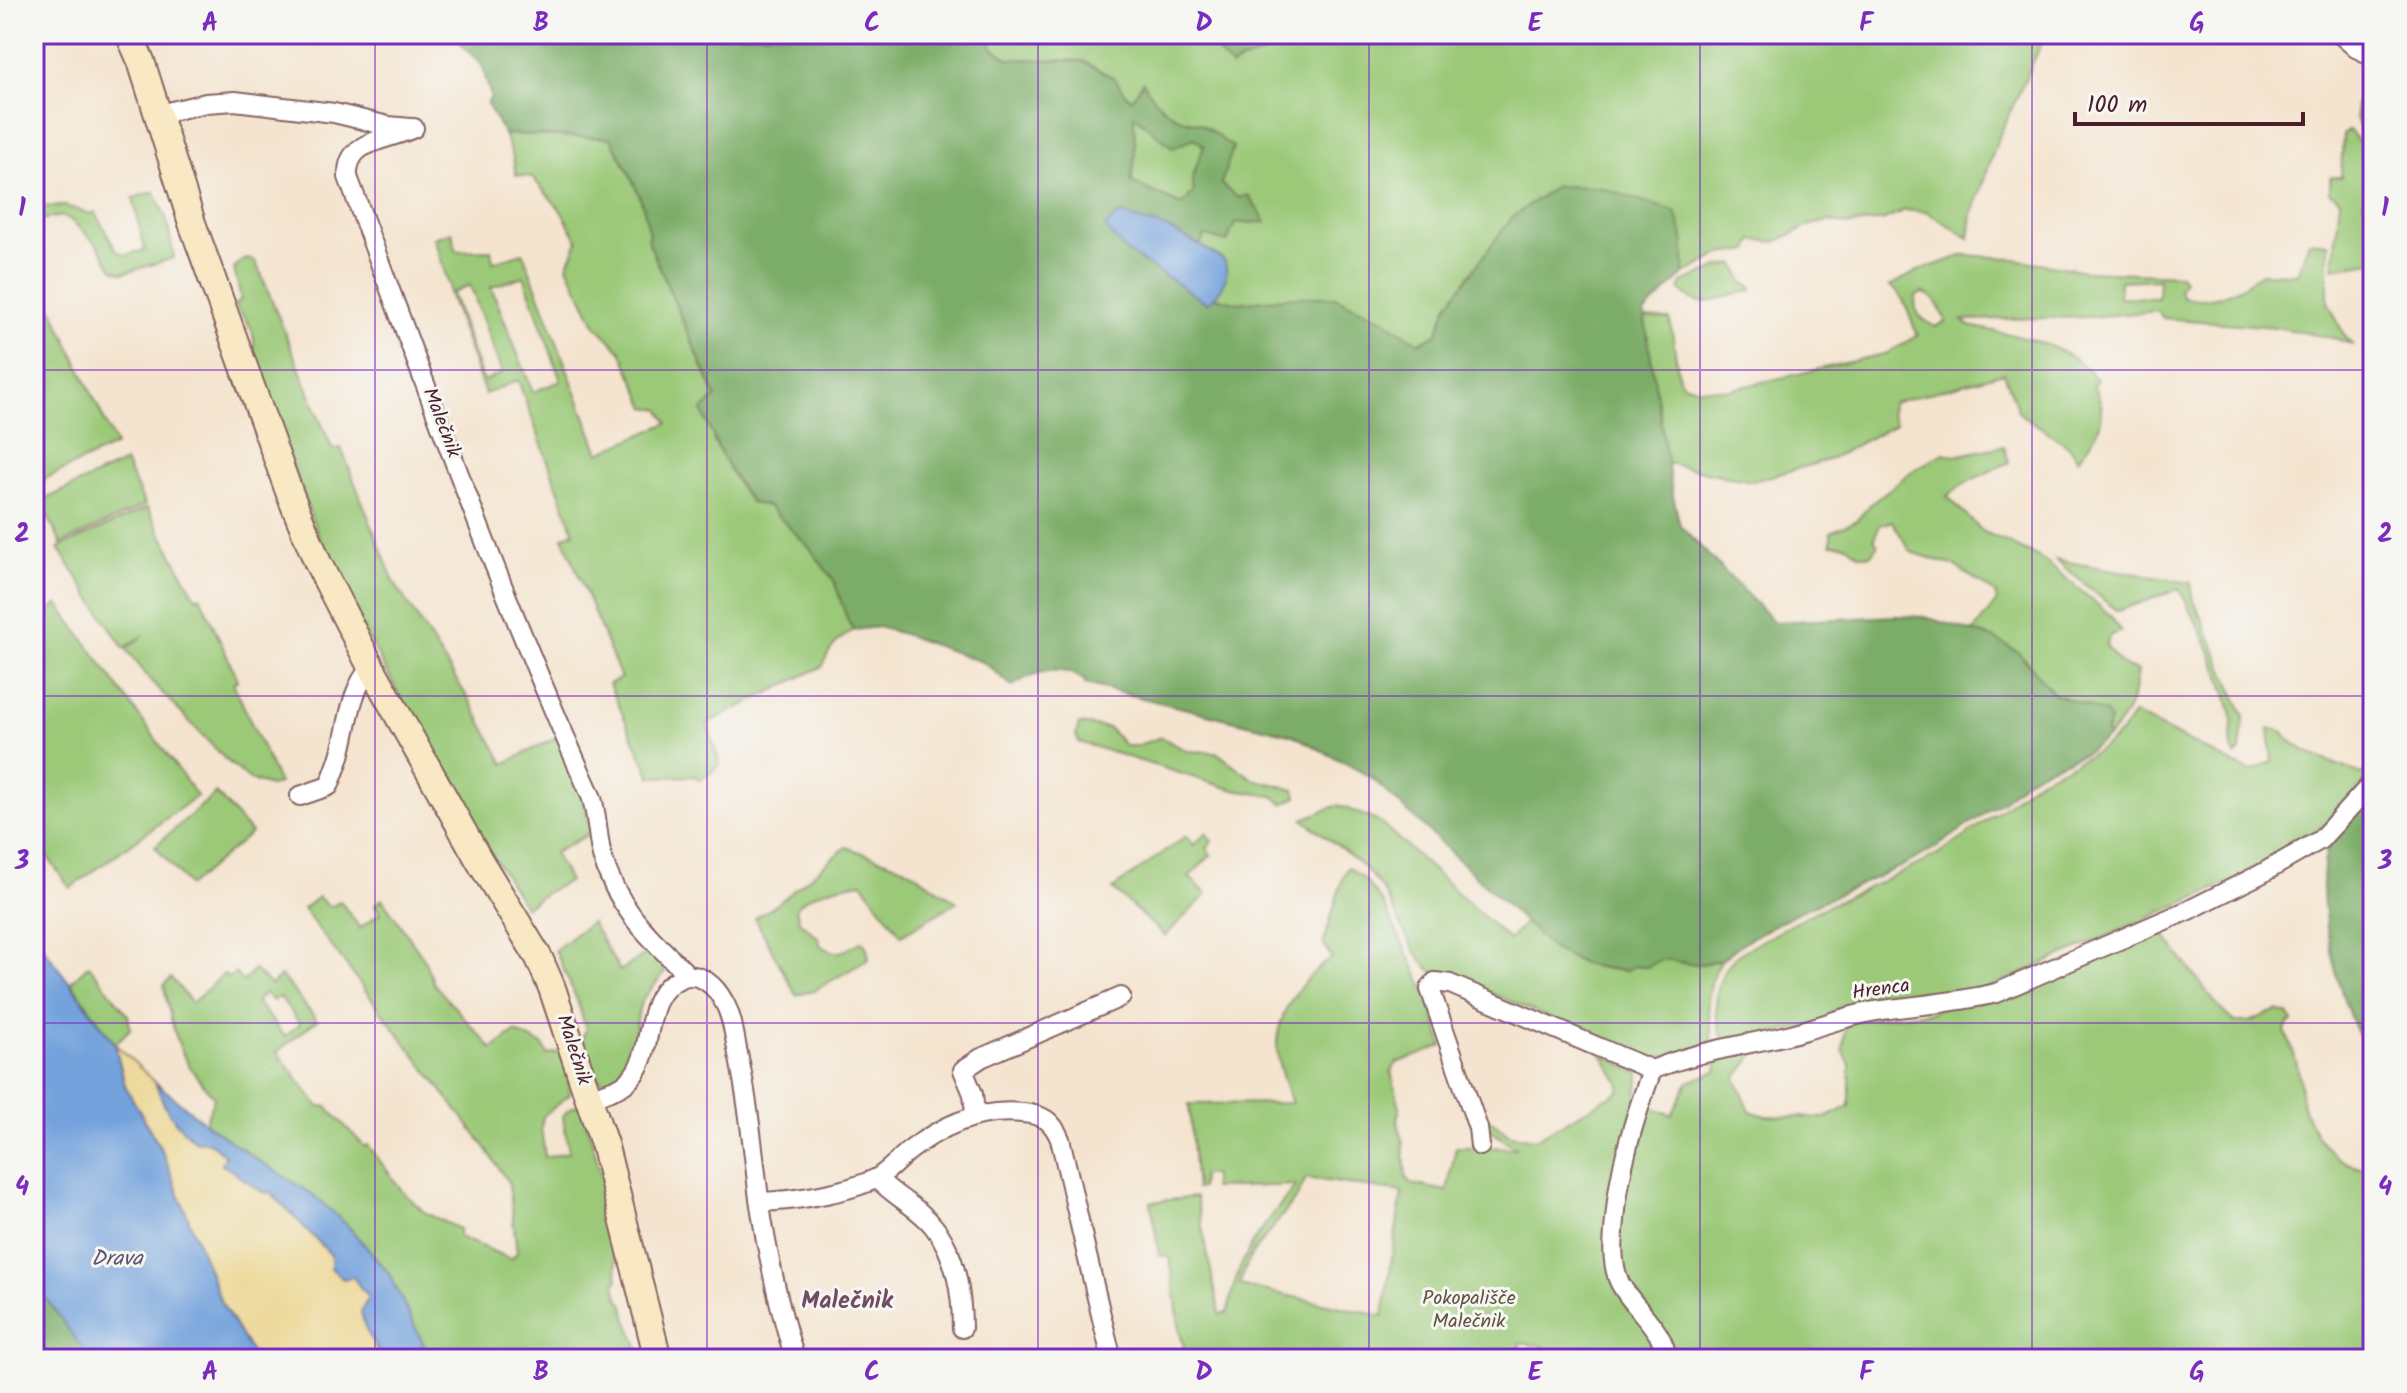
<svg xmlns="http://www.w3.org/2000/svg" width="2407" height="1393" font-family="Kalam,sans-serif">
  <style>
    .green { fill: #9bc978; stroke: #727452; stroke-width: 2; fill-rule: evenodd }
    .forest { fill: #7cad68; stroke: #63664a; stroke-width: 2; fill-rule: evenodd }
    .sand { fill: #eeda9e; stroke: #9c7c64; stroke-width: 2 }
    .water { fill: #73a2dc; stroke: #5e6084; stroke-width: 2 }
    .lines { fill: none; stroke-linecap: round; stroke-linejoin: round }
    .street-casing { stroke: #866464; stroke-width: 22 }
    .secondary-casing { stroke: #866464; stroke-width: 30 }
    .street { stroke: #fff; stroke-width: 18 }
    .secondary { stroke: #f8e8c3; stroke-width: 26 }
    .grid { fill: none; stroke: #7b2cbf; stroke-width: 2; stroke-opacity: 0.55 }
    .labels { text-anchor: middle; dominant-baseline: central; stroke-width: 6; stroke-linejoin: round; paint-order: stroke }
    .street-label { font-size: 20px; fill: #4a1f2b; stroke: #f6f6f2 }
    .park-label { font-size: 20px; fill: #625242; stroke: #f6f6f2 }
    .water-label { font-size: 22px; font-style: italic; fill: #5a5372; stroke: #f6f6f2 }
    .quarter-label { font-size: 24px; font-weight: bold; fill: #724c62; stroke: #f6f6f2 }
    .neatline { fill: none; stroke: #7b2cbf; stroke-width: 3 }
    .grid-label { font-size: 26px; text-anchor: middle; font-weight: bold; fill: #7b2cbf }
  </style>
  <rect width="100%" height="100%" fill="#f6f6f2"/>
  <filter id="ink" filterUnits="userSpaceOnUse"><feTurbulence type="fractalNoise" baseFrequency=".0125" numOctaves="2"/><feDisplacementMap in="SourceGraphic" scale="16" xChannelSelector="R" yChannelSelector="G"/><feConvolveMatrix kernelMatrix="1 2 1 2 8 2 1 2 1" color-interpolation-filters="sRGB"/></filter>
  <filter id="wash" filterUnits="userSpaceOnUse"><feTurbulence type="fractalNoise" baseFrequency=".006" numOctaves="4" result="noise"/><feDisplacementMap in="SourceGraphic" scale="32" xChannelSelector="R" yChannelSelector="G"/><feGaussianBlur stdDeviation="1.8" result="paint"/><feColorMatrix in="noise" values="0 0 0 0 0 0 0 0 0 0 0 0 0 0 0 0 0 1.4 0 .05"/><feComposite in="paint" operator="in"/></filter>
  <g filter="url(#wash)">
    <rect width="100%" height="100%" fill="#f4e4cf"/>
    <path class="green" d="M987,34H1202L1232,67L1240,61L1278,49L1289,34H2046L2000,134L1972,214L1969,238L1927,212L1904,210L1885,220L1849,225L1830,221L1811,225L1775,242L1753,240L1749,250L1721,254L1684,274L1683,240L1447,306L1437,334L1419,343L1384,320L1335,297H1294L1239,303L1215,297L1224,283V260L1200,245L1204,236L1235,223L1264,222L1248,196L1238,198L1221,184L1233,147C1222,141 1213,131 1202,125C1196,122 1190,122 1184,120C1166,114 1152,99 1143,82L1132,101L1114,78L1083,61L1009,59L992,47Z
      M2373,81V104L2362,126L2373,131V142C2351,128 2349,94 2373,81Z
      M1134,114L1194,138L1204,146L1192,178L1194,192L1182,205L1131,182L1135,158Z
      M2349,130L2363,146L2373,152V166L2363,204L2373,207V262L2333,268L2340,199L2330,192V177H2341L2343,134Z
      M504,134L611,138C628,172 649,204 649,243L716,398L713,440L738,485L751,503L768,506L809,547L834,581L848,621L854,630C839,639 828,648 823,666L707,723L720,764L712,772L700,780L695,776L651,777L609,684L621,678L563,537L574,532L518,380L485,394L449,293L450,289L434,238L452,232L456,251L491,250L493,262L523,253L599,453L668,423L660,409L646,407L621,351L596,326L567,266L578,241L560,209L532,177L516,175L513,157ZM524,276L561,381L533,392L491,287ZM470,285L502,373L485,381L481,376L452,293Z
      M154,192L167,220L174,258L124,273L113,269L98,245L71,220L61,216L34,221V207L65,206L91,214L95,212L116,250L125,255L145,250L133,198Z
      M2309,241L2328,243V302L2345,337L2353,345L2337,339L2276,327L2163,318L2158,311L2089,317L1963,320L1970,326C2016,336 2067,341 2097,380L2093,384C2111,416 2099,433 2078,459L2066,444L2019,413L2004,373L1892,403L1891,413L1896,424L1828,460L1753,481L1724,476L1667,463L1644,318L1670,319L1679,378L1683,384L1696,388L1729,390L1888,353L1918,335C1907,316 1908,298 1890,286L1920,270L1965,255L2008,258L2086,271L2180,275L2184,280L2179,289L2183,297C2212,304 2239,291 2261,273L2297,274ZM2159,279L2158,298L2119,297L2120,281ZM1923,293C1937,297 1940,310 1946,321L1935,327C1922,319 1912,313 1916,296Z
      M247,259L255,261L261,274L332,449L341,448L394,582L473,706L504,764L557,737L581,786L591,833L554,853L569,881L549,891L525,907L440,771L330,567L252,358C258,335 251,323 234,306L241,299L234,269L240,262Z
      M1735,264L1744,284L1750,285L1752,290C1746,292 1739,293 1732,295C1708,301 1700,310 1679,289L1682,283L1719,267Z
      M34,270L116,445L34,484Z
      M2004,446L2009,462L1965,483L1947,496L1982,531L2041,558L2110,615L2121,632L2110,635L2106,645C2115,659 2121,667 2138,671C2134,699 2127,717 2108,737L2105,733L2106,713L2054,694L2018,652L1993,638L1973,632L1997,601L1995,593L1955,566L1911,552L1892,521L1880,525L1874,538L1878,546L1870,555H1860L1847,545L1831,544V532L1856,521L1871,504L1912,471L1944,453L1955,456Z
      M125,462L145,505L61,544L41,501Z
      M147,508L196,598L200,596L238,680L233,683L279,784L270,786L250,780L224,758L151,681L126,649L144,635L124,648L58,548Z
      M2056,560L2191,583L2193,598L2244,716L2240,751L2235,756C2227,743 2235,727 2231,712C2221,670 2200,626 2179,589L2117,611Z
      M58,604L197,796L70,888L34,838V622Z
      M2134,714L2250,772L2272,762L2269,728L2284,732C2293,752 2349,769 2371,777L2325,824L2303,841L2233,881L1979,992L1725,1043C1713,1018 1712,986 1730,963C1742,949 1765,940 1781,930C1831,900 1888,883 1939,853C1963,839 1986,821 2008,804C2019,795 2029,784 2042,778C2077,760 2114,751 2134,714Z
      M1079,724L1109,728L1125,746H1136L1161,737L1187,751L1216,752L1253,779L1295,790L1297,797L1283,804L1273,796L1234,790L1079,742L1076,735Z
      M216,793L251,833L189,886L155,846Z
      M1338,805L1380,822L1509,940L1526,921C1560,956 1575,967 1625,971L1634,966L1647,967L1660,960H1671L1681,963L1702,964L1722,959L1712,977L1708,1002L1712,1045L1677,1055L1645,1058L1476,987C1462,979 1449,970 1433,972C1407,950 1399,913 1380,886C1363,861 1327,839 1303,819Z
      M1206,833L1212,841L1207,848L1211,855L1189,877L1207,894L1165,936L1113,889L1186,836L1194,845Z
      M846,847L906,868L957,902L901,935L862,882C842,885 809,891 796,908L799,921L819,938L820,945C838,958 845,951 862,941L867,948L869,959L813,991L796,995L755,918L776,905Z
      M1348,867L1364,879L1383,903L1428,996L1443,1046L1397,1063L1391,1071L1400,1108L1397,1119L1403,1141L1406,1177L1411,1184L1447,1191L1456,1147L1516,1148L1490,1130L1487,1122L1489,1119L1510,1135L1535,1139L1619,1091L1620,1084L1602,1054L1639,1073V1081L1608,1249L1659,1350L1657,1359H1543L1544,1346L1520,1343L1517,1359H1187L1180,1332L1170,1257L1159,1255L1151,1202L1196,1197L1220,1315L1228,1312C1236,1257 1263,1227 1296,1185L1213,1188V1175H1202L1201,1188L1196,1189L1189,1104L1292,1103C1284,1083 1274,1056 1278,1034C1283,1004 1307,974 1332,958L1323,944L1343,877ZM1306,1178L1402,1192L1383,1316L1239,1285L1251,1255L1297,1197Z
      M318,897L327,905L333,906L340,901L360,928L380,913L375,905L382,899L423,957L434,984L492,1049L515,1032L543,1045L548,1055L564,1050C570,1065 568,1079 570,1094L543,1116L541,1128L545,1157L569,1152L563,1117L567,1111L581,1103L612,1212L613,1243L618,1280L615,1283L618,1297L624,1305L626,1317L643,1359H431L388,1272L312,1194L261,1162L205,1123L214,1097C206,1087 196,1077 189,1066C175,1041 169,1013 164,985L171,978L192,1003L224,974L228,978L235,973L243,982L254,970L271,985L281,976L317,1020L277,1052L319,1107L326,1106L365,1147L368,1145L403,1192L424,1212L459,1229V1237L511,1259L517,1253L509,1184L486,1148L303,909ZM265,993L273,1001L280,997L300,1024L285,1037L256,1001Z
      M591,922L620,971L647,953L666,968C664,979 647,989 641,1003C631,1028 641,1066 611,1080C591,1089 586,1054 581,1041L586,1029L577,1000L555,950Z
      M2159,928L2220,1009L2234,1022H2249L2277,1010L2288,1014L2293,1022L2288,1024L2285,1031C2292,1047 2298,1063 2300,1080C2301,1086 2300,1093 2301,1099C2309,1132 2336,1170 2373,1169V1359H1690L1677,1352L1625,1279L1618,1248L1620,1212L1644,1104L1672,1115L1688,1082L1717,1071L1716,1056L1755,1045L1754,1055L1736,1078L1750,1111L1766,1116L1825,1118L1850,1106V1065L1843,1050L1846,1022L1930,1012Z
      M89,965L128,1015L130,1029L115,1044L71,982Z"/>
    <path class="forest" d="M459,34H987L992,47L1009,59L1083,61L1114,78L1131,100L1143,82C1152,98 1165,113 1183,120C1190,122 1196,122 1202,125C1213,131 1222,141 1233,147L1221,184L1238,198L1248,195L1266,222L1235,223L1227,242L1205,236L1200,245L1155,224L1138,222L1105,227L1126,251L1207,303L1215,297L1239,303L1294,297H1335L1384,320L1419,343L1437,334L1447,306L1512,217L1556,186L1598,187L1674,211C1685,229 1685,252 1684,274L1644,313L1671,487L1680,526L1774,622L1897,616L1925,617L1993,638L2018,652L2054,694L2106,713L2110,720L2106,733L2108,737L2085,753L2042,770L2024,781L2004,800L1935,848L1906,864L1796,913L1744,942L1722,959L1702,964H1689L1671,960H1660L1647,967L1634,966L1625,971L1585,965L1553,949L1371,777L1293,735L1085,684V681C1062,663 1035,671 1012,686L985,663L903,634L878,627L854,630L848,621L834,581L809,547L768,506L752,503C730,475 715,443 702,410L716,397L649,243C649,204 628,172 611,138L504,134L487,104L491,97L482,65L461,44ZM1134,115L1173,148L1194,138L1204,146L1192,178L1194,192L1181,205L1131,182L1135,158Z
      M1202,34H1289L1278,49L1240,61L1231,67Z
      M2373,791V1052C2369,1048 2363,1044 2360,1039C2338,997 2310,887 2330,843C2337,826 2361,805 2373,791Z
      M34,1282L90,1359H34Z"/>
    <path class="sand" d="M115,1044L155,1082L165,1107L226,1156L222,1162L262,1192L271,1193L353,1276L368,1298L365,1328L382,1359H255L221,1302L162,1151L125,1086Z"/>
    <path class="water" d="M1123,214C1139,223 1151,222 1166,228C1187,237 1206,249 1224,260C1231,277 1221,294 1207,303L1126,251L1105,227L1118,215Z
      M34,935L115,1044L125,1086L162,1151L221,1302L255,1359H90L34,1282Z
      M155,1082L205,1123L261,1162L312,1194L347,1225L388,1272L431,1359H382L365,1328L361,1312L368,1298L353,1277L343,1279L331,1268V1255L271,1193L262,1192L221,1163L226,1156L209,1142H196C172,1121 166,1112 155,1082Z"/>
  </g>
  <g filter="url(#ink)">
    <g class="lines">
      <g class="street-casing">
        <path id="street" d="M2340,34L2356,48L2373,56
          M159,114L206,103L235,101L334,113L388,126L411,128
          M414,128C385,142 346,139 348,177C425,383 499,591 589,791C597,807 597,836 602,856C618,910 650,938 689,976
          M300,796L329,786C333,776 337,766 340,756C349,725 349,692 371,667
          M588,1098C601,1093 617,1091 627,1082C659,1054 638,996 681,978C700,970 716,987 724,1002C732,1016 734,1033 737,1049C748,1098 753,1149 759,1199C767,1253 779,1307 795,1359
          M975,1114L973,1094L963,1070L981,1058L1121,997
          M1480,1146L1478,1128L1430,989L1435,982L1450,984L1652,1070
          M877,1178C894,1197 919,1207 934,1227C956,1254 962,1295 962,1328
          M760,1202C793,1201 845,1193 875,1179C887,1173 898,1160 909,1151C942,1125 980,1108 1023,1113C1043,1115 1052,1120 1060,1139C1078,1213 1093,1286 1112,1359
          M1666,1359C1667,1331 1630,1306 1619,1281C1611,1261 1613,1240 1615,1220C1619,1167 1634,1120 1652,1070C1699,1050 1750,1045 1799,1032C1825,1025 1849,1015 1876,1011C1916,1005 1956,1003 1996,993L2191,909L2261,874L2320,840L2373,782"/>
      </g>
      <g class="secondary-casing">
        <path id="secondary" d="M129,34L141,61L192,223L291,497L318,563L371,667L479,860L539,958L552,988L605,1147L658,1359"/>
      </g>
      <use href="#street" class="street"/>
      <use href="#secondary" class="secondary"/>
    </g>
  </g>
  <path class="grid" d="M375,34V1359M707,34V1359M1038,34V1359M1369,34V1359M1700,34V1359M2032,34V1359M34,370H2373M34,696H2373M34,1023H2373"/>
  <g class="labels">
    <g class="street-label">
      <text transform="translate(441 423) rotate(69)">Malečnik</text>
      <text transform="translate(1881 990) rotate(-8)">Hrenca</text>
      <text transform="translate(573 1050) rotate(72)">Malečnik</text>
    </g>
    <g class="park-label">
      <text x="1469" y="1299">Pokopališče<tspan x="1469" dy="23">Malečnik</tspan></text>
    </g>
    <g class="water-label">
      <text x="117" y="1259">Drava</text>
    </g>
    <g class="quarter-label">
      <text x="847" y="1301">Malečnik</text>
    </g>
  </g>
  <rect width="2407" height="1393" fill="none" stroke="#f6f6f2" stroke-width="88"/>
  <path d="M2075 112v12h228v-12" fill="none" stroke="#4a1f2b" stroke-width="4"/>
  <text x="2087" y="112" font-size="24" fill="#4a1f2b" stroke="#f6f6f2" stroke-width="6" paint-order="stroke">100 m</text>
  <rect x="44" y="44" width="2319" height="1305" class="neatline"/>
  <g class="grid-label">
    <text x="210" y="31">A</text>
    <text x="541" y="31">B</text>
    <text x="872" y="31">C</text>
    <text x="1204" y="31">D</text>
    <text x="1535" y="31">E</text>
    <text x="1866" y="31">F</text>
    <text x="2197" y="31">G</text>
    <text x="22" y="216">1</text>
    <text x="2385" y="216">1</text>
    <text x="22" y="542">2</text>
    <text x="2385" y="542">2</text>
    <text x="22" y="869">3</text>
    <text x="2385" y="869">3</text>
    <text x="22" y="1195">4</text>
    <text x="2385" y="1195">4</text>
    <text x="210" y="1380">A</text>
    <text x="541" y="1380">B</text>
    <text x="872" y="1380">C</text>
    <text x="1204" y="1380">D</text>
    <text x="1535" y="1380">E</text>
    <text x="1866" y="1380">F</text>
    <text x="2197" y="1380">G</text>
  </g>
</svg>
